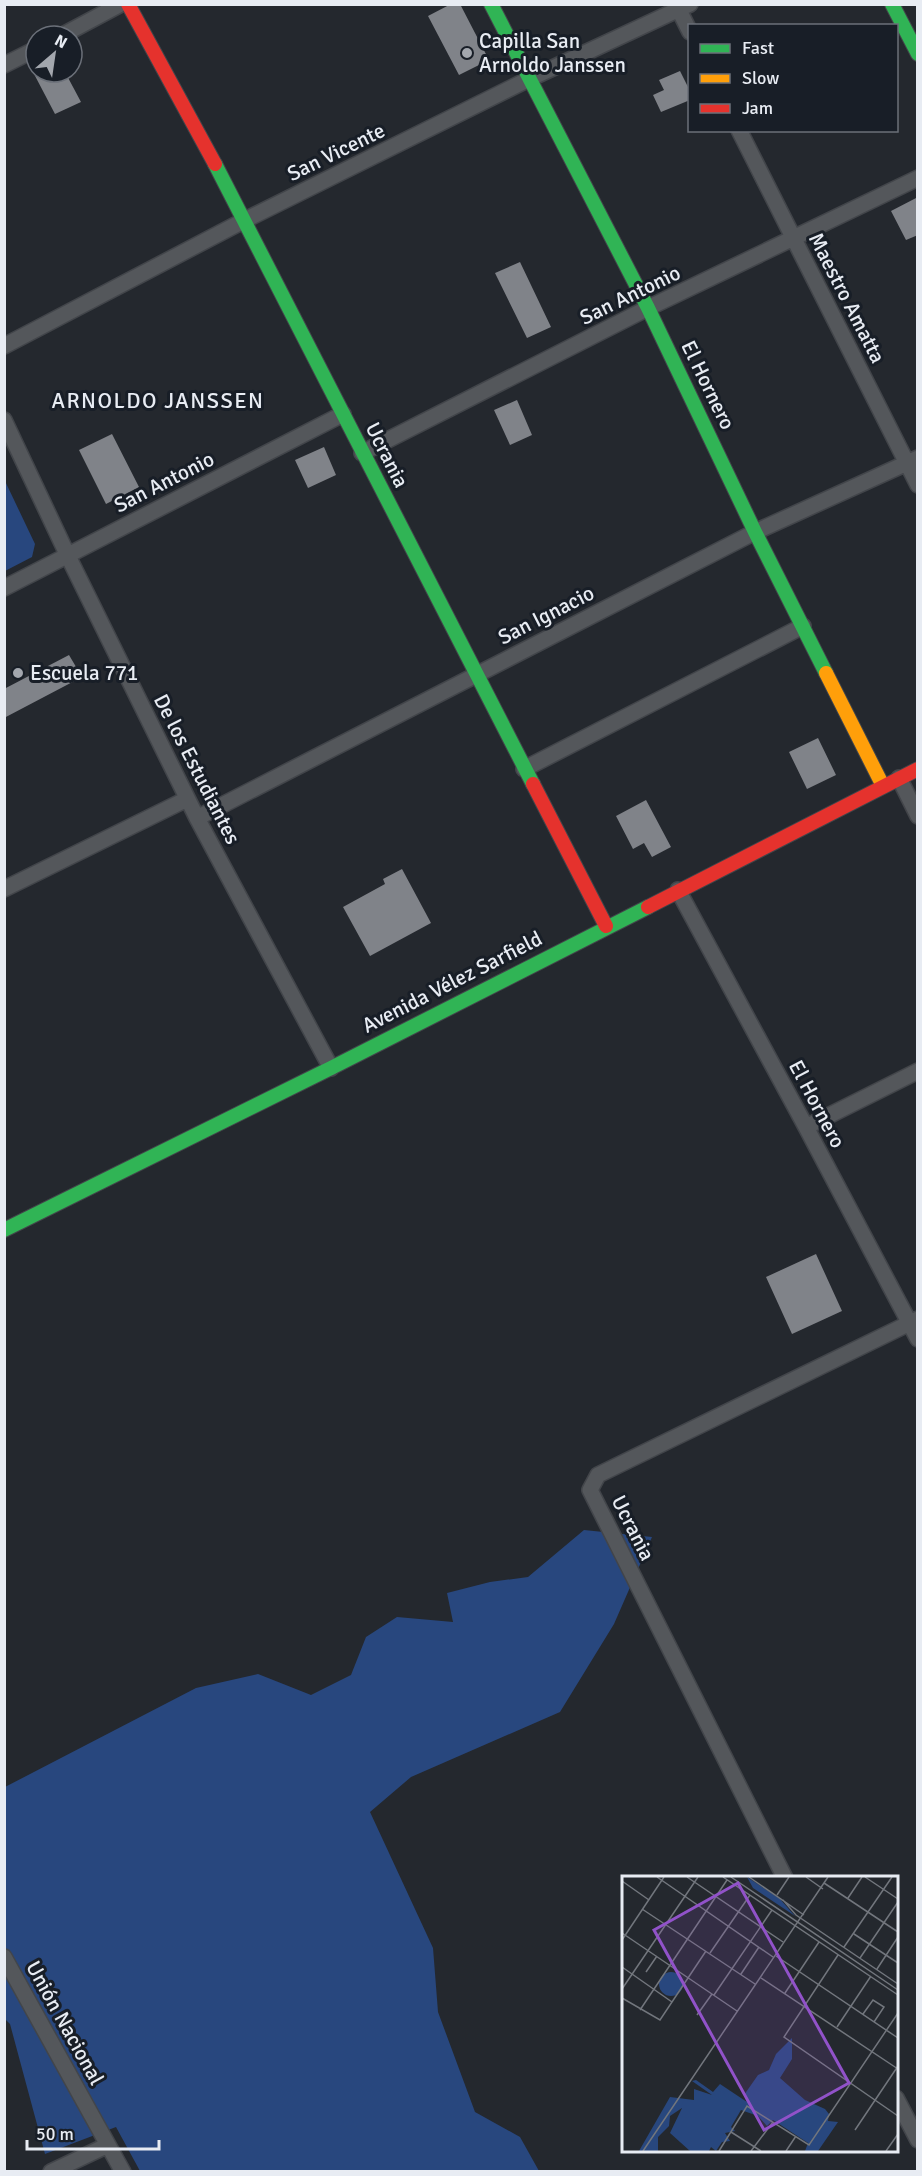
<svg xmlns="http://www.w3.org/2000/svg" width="922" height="2176" font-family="Signika,sans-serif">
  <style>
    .green { fill: #28477e }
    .building { fill: #808389 }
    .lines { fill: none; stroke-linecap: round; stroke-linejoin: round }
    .street-casing { stroke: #42454a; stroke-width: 18 }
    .fast-casing { stroke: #42454a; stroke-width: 16 }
    .slow-casing { stroke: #42454a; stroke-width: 16 }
    .jam-casing { stroke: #42454a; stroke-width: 16 }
    .street { stroke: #54575b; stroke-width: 15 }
    .fast { stroke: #30b455; stroke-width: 14 }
    .slow { stroke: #ff9f0a; stroke-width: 14 }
    .jam { stroke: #e5322d; stroke-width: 14 }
    .poi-dot { fill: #a3a7ae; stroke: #181e27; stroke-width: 2 }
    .labels { text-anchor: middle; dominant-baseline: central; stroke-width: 6; stroke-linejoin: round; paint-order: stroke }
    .poi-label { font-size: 21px; fill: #e8ecf3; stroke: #181e27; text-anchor: start }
    .street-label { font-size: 21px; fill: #e8ecf3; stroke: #181e27 }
    .neighbourhood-label { font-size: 22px; letter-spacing: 1.5px; fill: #e8ecf3; stroke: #181e27 }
    .inset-road { fill: none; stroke: #72767d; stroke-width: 1.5 }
    .view { fill: #9152c9; fill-opacity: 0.15; stroke: #9152c9; stroke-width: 3 }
    .inset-edge { fill: none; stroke: #e8ecf3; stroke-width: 3 }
  </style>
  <rect width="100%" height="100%" fill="#24282e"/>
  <path class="green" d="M5,481L35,544L32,557L5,571Z
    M584,1530L652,1537L614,1624L560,1712L411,1777L370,1812L433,1948L438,2012L475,2112L520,2137L539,2171H140L116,2127L45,2154L10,2024L5,2019V1787L196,1688L258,1674L311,1695L351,1675L366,1637L397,1617L453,1622L447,1593L490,1582L528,1577Z"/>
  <path class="building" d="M451,4H460L489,60L459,75L428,16Z
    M680,71L690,91V100L661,112L653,95L664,90L659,80Z
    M33,72H65L81,102L55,114Z
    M918,197V235L906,240L891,211Z
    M520,262L551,327L527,338L495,273Z
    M517,400L532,435L510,445L494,410Z
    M112,434L139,487L106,504L79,450Z
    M324,447L336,475L308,488L295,460Z
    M69,655L82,677L4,718V689Z
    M818,738L836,775L807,789L789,752Z
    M646,800L671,847L652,857L644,843L633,849L616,816Z
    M402,869L431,923L370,956L343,907L385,884L383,879Z
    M816,1254L842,1311L792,1334L766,1277Z"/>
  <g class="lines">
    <g class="street-casing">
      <path id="street" d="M676,4L690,32
        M61,36L121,4
        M4,65L36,49
        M739,130L918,485
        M4,346L245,220L529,79L690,4
        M4,420L68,556L197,818L331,1068
        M362,453L648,308L918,178
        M4,588L343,414
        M524,769L803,626
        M899,778L918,816
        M197,818L755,532L918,458
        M4,889L187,799
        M678,890L806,1127L918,1339
        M806,1127L918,1071
        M785,1878L590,1490L598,1475L918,1319
        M4,1957L123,2172
        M896,2098L918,2140
        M51,2172L108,2145"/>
    </g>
    <g class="fast-casing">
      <path id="fast" d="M491,4L648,308L755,532L826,673
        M892,4L918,54
        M215,164L533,784
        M4,1230L331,1068L648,907"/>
    </g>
    <g class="slow-casing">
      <path id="slow" d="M826,673L883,786"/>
    </g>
    <g class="jam-casing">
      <path id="jam" d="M128,4L215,164
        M533,784L606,926
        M648,907L918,769"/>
    </g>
    <use href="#street" class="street"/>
    <use href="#fast" class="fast"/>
    <use href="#slow" class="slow"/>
    <use href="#jam" class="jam"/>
  </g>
  <g class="poi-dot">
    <circle cx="467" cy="53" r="6"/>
    <circle cx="18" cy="673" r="6"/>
  </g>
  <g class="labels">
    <g class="poi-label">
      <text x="479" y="41">Capilla San<tspan x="479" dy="24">Arnoldo Janssen</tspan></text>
      <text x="30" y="673">Escuela 771</text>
    </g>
    <g class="street-label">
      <text transform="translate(336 152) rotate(-26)">San Vicente</text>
      <text transform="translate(630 295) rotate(-26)">San Antonio</text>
      <text transform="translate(847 298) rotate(63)">Maestro Amatta</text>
      <text transform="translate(708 385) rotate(64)">El Hornero</text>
      <text transform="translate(387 455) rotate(63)">Ucrania</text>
      <text transform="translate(164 482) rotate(-27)">San Antonio</text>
      <text transform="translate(546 615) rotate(-27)">San Ignacio</text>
      <text transform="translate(197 769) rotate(63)">De los Estudiantes</text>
      <text transform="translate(452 982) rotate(-27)">Avenida Vélez Sarfield</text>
      <text transform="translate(817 1104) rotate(62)">El Hornero</text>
      <text transform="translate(633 1528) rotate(63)">Ucrania</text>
      <text transform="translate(65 2023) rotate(61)">Unión Nacional</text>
    </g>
    <g class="neighbourhood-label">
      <text x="158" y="400">ARNOLDO JANSSEN</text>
    </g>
  </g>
  <g transform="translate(622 1876)">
    <rect width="276" height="276" fill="#24282e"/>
    <path d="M125,1L158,23L173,40L131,12ZM37 108a12 12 0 1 1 24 0a12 12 0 1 1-24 0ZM170,162V183L158,202L183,224L203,233L207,238L206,245L216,246L196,275H183L186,267L151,244L145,250L136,240L119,234L109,251L113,255L103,257L108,265L100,266L94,275L89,271L87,275H68L48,257L60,232L48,240L47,250L36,261V275H17L48,221L72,224V213L90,219L70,205L74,204L91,216L98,208L125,226L122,219L136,199L147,194L154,178Z" fill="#28477e"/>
    <path class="inset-road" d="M35,1L151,81M65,1L161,66M101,1L276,119M109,1L276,114M127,1L182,39M184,1L201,13M243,1L276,23M0,5L27,24M202,7L276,56M155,19L167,1M226,22L240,1M161,24L174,39L276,108M20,33L133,108M0,57L115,135M232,58L276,87M0,64L42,1M222,71L270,1M88,77L128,19M216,79L162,161L276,240M154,80L276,162M238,82L276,26M0,91L50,126M255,93L276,61M24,96L35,80M119,98L137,71M139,102L276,193M0,113L76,1M163,117L197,66M92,119L150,34M0,122L38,144L84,75M18,134L105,4M241,138L251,124L262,131L252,146M75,139L90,118M215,151L249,100M233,254L276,190M109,256L139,275M21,275L206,1M97,275L125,230L187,269L276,137M129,275L151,246M164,275L174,260M264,275L276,258"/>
    <path class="view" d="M116,7L227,207L142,254L32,54Z"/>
    <rect width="276" height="276" class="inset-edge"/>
  </g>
  <rect width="922" height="2176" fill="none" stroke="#e8ecf3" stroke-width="12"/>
  <rect x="688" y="24" width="210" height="108" fill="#181e27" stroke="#6b7079" stroke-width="1.5"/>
  <rect x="700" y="44" width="30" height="9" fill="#30b455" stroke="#6b7079" stroke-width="1.5"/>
  <text x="742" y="54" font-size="18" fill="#e8ecf3">Fast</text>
  <rect x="700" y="74" width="30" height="9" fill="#ff9f0a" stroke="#6b7079" stroke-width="1.5"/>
  <text x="742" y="84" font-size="18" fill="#e8ecf3">Slow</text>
  <rect x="700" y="104" width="30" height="9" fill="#e5322d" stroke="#6b7079" stroke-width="1.5"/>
  <text x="742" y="114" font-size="18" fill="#e8ecf3">Jam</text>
  <g transform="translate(54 54) rotate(29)"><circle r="28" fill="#181e27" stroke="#6b7079" stroke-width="1.5"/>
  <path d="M0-4.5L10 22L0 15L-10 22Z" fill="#a3a7ae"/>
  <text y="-9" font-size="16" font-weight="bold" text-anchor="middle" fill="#e8ecf3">N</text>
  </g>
  <path d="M27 2140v9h132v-9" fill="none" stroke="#e8ecf3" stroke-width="3"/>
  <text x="36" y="2140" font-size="18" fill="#e8ecf3" stroke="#181e27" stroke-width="4.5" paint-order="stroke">50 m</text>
</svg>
